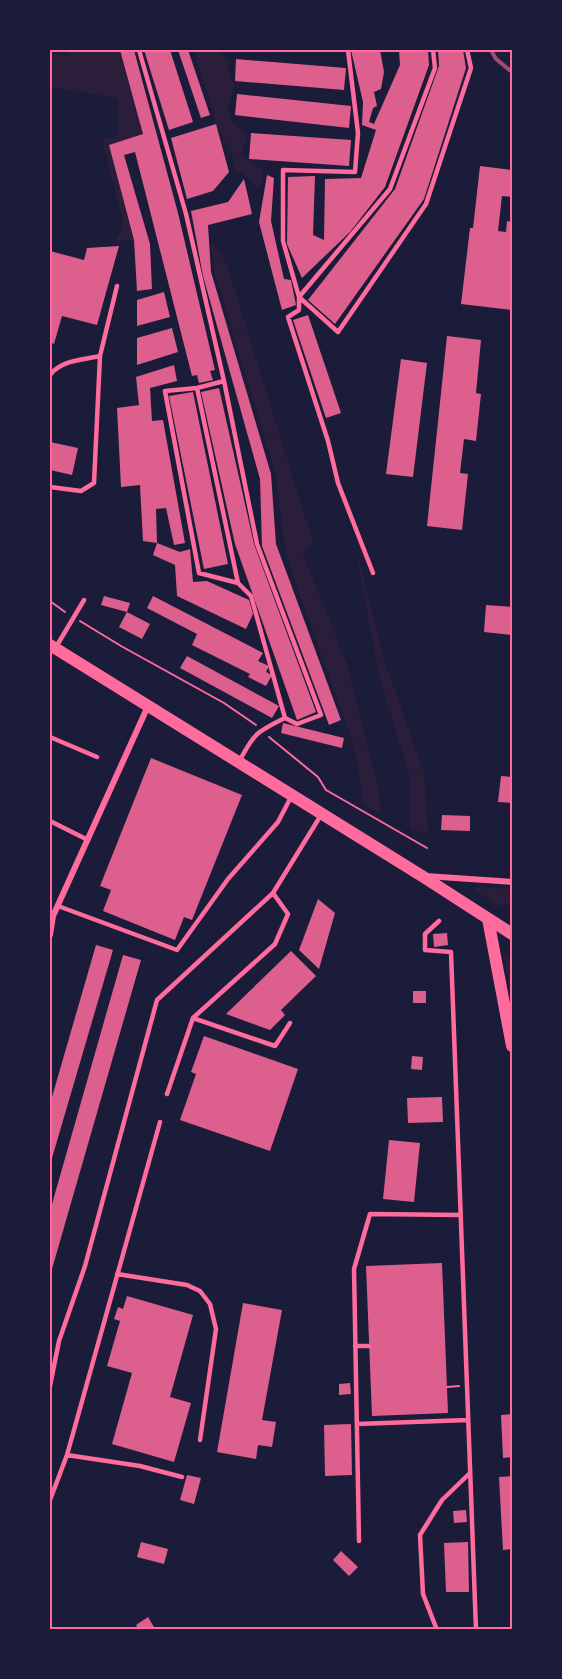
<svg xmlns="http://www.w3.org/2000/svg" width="562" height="1679" font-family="'PT Serif',serif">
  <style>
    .green { fill: #2a1e3b }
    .building { fill: #dd5f8e }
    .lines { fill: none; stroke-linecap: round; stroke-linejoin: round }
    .path { stroke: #ff6b9d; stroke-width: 2 }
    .service { stroke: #ff6b9d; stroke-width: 4.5 }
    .minor { stroke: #ff6b9d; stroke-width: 6 }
    .secondary { stroke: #ff6b9d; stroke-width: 12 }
    .rail { stroke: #a44b75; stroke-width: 4 }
    .neatline { fill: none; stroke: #ff6b9d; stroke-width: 2 }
  </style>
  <rect width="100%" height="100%" fill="#1b1b3a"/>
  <path class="green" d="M69,50H120L143,134L109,145L134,240L115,241L120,232L123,221L102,140L119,134L117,98L50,87V53L70,56Z
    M194,50H219L228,61L229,73L235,86C230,98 224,111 233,123C237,128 243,129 247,135L241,156L264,170L261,184L256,188L248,177L235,170L232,155L216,124Z
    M211,241L226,262L313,542L303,554L337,638L340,651L346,661L379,792L381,814L364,805L355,749L286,555L275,472L214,271Z
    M354,541L383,656L424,773L428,834L410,829V778L379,676Z
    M478,887L512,889V908L506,903L501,907L476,891Z
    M504,954L512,959V1002Z"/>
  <path class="building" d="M120,50H134L178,213L215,370L210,371L213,380L199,383L197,375L192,376L135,152L124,155L150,244L152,289L137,291L134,240L109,145L143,134Z
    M144,50H170L193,122L169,130Z
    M178,50H188L210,115L201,118Z
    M351,50H380L384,72L381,89L374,92L377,106L373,108L369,122L374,124L400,65L399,50H428L429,65L385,187L350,232L302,278L287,244L288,177L315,176L313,235L324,240L325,179L361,178L376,130L362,125L363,102Z
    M438,50H463L466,68L424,199L335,324L308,300L395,189L439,66Z
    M236,59L346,68L344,90L235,81Z
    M237,94L351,106L349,128L235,115Z
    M216,124L229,172L213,191L187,199L171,138Z
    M251,133L351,140L349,166L249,159Z
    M480,166L512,170V197L502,196L498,231L506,232L507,221L512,222V310L461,304L470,228H473Z
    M267,175L274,178L271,221L284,279L291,280L296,305L282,310L259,222Z
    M244,179L252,214L208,225L211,272L271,474L276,544L341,720L329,725L262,546L260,479L203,276L191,211L228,202Z
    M119,246L97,325L62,316L54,344L50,342V251L84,260L87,248Z
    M164,292L170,317L137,326V300Z
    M308,315L341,413L326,418L293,320Z
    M172,328L178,352L137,365V338Z
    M447,336L481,340L476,393L481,394L476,441L464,439L460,473L468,474L462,530L427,526Z
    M401,359L427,363L413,477L386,474Z
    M174,365L177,381L150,388L152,421L163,420L185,543L174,545L166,508L156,509L157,543L180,552L190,549L193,582L207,581L249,600L253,614L246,629L177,596L175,565L153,555L157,543L143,541L140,485L121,487L117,408L139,405L136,377Z
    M219,388L254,544L316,712L297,720L235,544L201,392Z
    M193,392L228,564L204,569L169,396Z
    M50,442L78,448L72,475L50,470Z
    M104,596L130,603L127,612L101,605Z
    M153,596L263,653L258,661L269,666L266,672L272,675L266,686L248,677L250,674L192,645L197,634L147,608Z
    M486,605L512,607V635L484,632Z
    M127,612L150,624L142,639L119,627Z
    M187,656L279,706L272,718L180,668Z
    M283,723L344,738L342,748L281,733Z
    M151,758L242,795L192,920L184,917L175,940L103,911L111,890L100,886Z
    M501,776L512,777V803L498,802Z
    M442,815L470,816V831L441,830Z
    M318,899L335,913L319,969L299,950Z
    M447,933L448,945L434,947L433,934Z
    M96,945L113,950L50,1165V1104Z
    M291,951L316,976L281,1010L285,1015L270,1030L226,1014Z
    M123,955L141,960L50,1276V1211Z
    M413,991H426V1003H413Z
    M204,1036L298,1069L270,1151L180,1120L196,1074L191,1072Z
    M412,1056L423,1057L422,1070L411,1069Z
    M442,1097L443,1122L408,1123L407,1098Z
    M389,1140L420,1143L414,1202L383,1199Z
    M442,1263L448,1413L372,1416L366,1266Z
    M127,1296L193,1315L170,1397L191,1403L174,1462L112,1444L132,1373L107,1366L120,1321L114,1319L118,1307L123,1309Z
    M243,1303L282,1310L262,1420L276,1422L272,1447L258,1445L256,1459L217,1452Z
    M350,1383L351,1394L339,1395V1384Z
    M512,1414V1457L503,1458L501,1415Z
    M351,1424L352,1475L325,1476L324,1425Z
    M187,1475L201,1478L194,1504L180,1500Z
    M512,1476V1549L503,1550L499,1477Z
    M466,1510L467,1522L454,1523L453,1511Z
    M141,1542L168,1549L164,1564L137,1557Z
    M468,1542L469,1592H446L444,1543Z
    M341,1551L358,1567L349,1576L333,1560Z
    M148,1617L154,1627L150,1630H139L136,1625Z"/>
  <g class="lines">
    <path class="path" d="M50,601L65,612
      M80,621L121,646L224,703L256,725
      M269,737L318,777L326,790L427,848
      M447,1387L459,1386"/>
    <path class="service" d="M139,50L186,214L224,381L197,388L238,583L251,596L285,718L297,724L321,715L257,544L224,381
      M348,50L358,133L355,172L283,170V241L299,297V310L288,317L328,441L338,483L373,573
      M433,50L435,68L390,189L299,297L338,332L426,204L471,68L467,50
      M50,375C61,360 82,360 100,356
      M197,388L165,391L199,573L238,583
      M50,487L81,491L94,483L100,356L117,286
      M56,647L84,600
      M50,737L97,757
      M240,760C254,733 258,731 285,718
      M50,821L88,840
      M58,906L177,950L228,879L278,822L291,797
      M439,921L425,934V950L451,952L476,1630
      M193,1018L275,1046L290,1023
      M167,1094L193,1018L275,944L288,914L273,893
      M117,1274L187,1285L200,1291L210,1304L216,1329L200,1440
      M355,1346H369
      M50,1386L59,1341L85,1266L157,1000L273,893L321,815
      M357,1424L468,1420
      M67,1455L140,1466L182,1477
      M50,1500L67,1455L160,1122
      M359,1541L354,1269L370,1214L460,1215
      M437,1630L423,1594L420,1535L442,1500L470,1473"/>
    <path class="minor" d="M426,876L512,882
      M50,935L53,916L148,706"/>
    <path class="secondary" d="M50,645L422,876L512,934
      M488,919L512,1046"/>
    <path class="rail" d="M491,50L496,59L512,72"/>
  </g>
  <rect width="562" height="1679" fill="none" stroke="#1b1b3a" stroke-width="102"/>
  <rect x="51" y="51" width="460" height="1577" class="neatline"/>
</svg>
